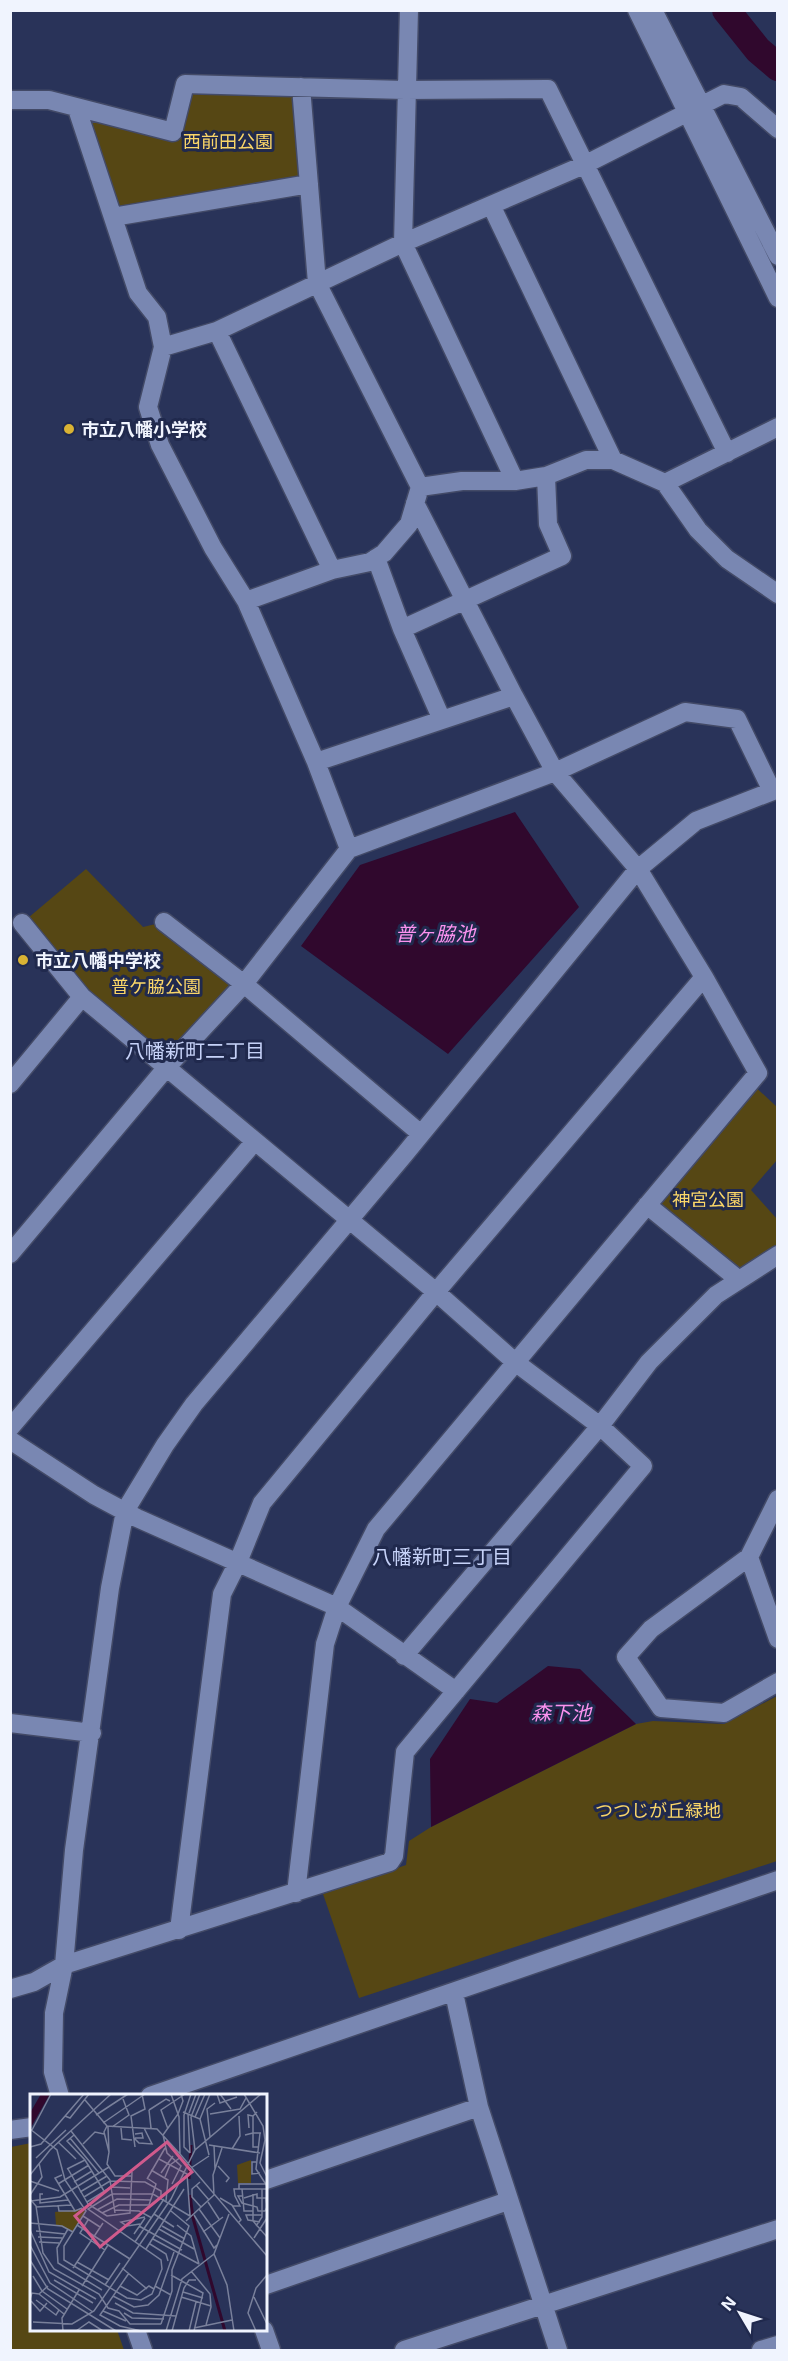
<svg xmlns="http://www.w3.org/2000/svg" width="788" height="2361" font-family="Inter,'Noto Sans JP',sans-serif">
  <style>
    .green { fill: #564714 }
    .water { fill: #30082d }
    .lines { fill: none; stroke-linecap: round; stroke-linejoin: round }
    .river { stroke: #30082d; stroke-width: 28 }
    .minor-casing { stroke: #434a67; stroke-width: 21 }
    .minor { stroke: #7987b2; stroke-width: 18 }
    .poi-dot { fill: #d9b334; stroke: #20294d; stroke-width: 2 }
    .labels { text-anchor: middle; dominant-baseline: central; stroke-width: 6; stroke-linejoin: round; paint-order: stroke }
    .park-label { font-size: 18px; fill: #fad668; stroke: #20294d }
    .poi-label { font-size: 18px; font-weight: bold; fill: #f0f4fe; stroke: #20294d; text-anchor: start }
    .water-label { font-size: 20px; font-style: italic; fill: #fb92ef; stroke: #20294d }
    .neighbourhood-label { font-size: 20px; fill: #c6d2f8; stroke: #20294d }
    .inset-river { fill: none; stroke: #30082d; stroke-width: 3 }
    .inset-road { fill: none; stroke: #79809b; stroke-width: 1.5 }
    .view { fill: #d05a8c; fill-opacity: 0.15; stroke: #d05a8c; stroke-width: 3 }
    .inset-edge { fill: none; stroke: #f0f4fe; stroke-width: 3 }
  </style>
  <rect width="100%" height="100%" fill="#293359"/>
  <path class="green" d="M185,84L301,87L309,184L113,217L77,109L172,132Z
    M86,869L143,927L164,922L244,984L167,1067L82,997L22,923Z
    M750,1082L777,1107V1160L751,1190L777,1219V1254L739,1280L647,1205Z
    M777,1696V1861L359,1998L323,1894L406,1865L409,1841L431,1827L636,1724L653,1721L724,1724Z
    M31,2143L32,2330H117L124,2350H11V2147Z"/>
  <path class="water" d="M515,812L579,907L448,1054L301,946L360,865Z
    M548,1666L580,1669L636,1724L431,1827L430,1759L470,1699L497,1703Z"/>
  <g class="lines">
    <path class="river" d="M726,10L758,50L778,67"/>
    <g class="minor-casing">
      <path id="minor" d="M409,10L403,243L515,481
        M637,10L778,298
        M653,10L778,256
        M10,100H49L173,132L185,84L405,90L548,89L727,453
        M77,109L138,293L157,317L163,347L148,407L160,445L213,548L246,601L316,762L349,849
        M491,205L613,460
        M113,217L309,184
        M217,331L332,570
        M163,347L217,331L403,243L584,165L724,94L741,97L778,129
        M665,483L778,427
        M420,487L462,481H515L546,476L586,460H613L665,483L698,530L727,559L778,594
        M415,503L516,700
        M376,558L402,629L562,556L548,524L546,476
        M246,601L332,570L370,562L384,553L409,524L420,487L317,283L301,87
        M402,629L442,720
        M164,922L244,984L421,1134
        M10,1084L82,997
        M647,1205L739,1280
        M10,1254L167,1067L244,984L349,849L555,772L685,712L737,719L772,791
        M10,1428L255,1141
        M10,1440L94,1495L137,1518L337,1607L456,1691
        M778,1499L749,1557L651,1629L626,1657L661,1708L724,1713L778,1682
        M749,1557L778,1639
        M404,1656L600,1426L649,1362L716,1295L778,1255
        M10,1723L92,1733
        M296,1893L325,1644L337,1607L376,1529L758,1073L704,977L638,869L555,772L514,696L316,762
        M179,1930L222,1594L238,1562L262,1503L436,1292L704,977
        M10,1989L34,1982L64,1965L390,1862L394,1856L405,1752L643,1466L600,1426L515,1362L436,1292L82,997L22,923
        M454,1993L479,2107L558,2350
        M60,2096L53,2072L54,2013L64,1965L74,1850L110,1588L125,1511L165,1445L194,1404L404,1155L638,869L696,821L778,789
        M150,2096L778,1880
        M10,2130L32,2127
        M266,2180L479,2107
        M266,2285L508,2201
        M136,2330L143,2350
        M264,2330L271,2350
        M404,2350L778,2229
        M761,2350L778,2345"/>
    </g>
    <use href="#minor" class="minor"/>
  </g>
  <g class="poi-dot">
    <circle cx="69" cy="429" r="6"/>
    <circle cx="23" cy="960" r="6"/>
  </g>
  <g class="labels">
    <g class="park-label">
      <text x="228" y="141">西前田公園</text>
      <text x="156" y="986">普ケ脇公園</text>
      <text x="708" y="1199">神宮公園</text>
      <text x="658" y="1810">つつじが丘緑地</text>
    </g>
    <g class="poi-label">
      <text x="81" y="429">市立八幡小学校</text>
      <text x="35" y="960">市立八幡中学校</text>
    </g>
    <g class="water-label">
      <text x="435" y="934">普ヶ脇池</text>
      <text x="561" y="1713">森下池</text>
    </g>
    <g class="neighbourhood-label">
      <text x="195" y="1051">八幡新町二丁目</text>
      <text x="442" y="1557">八幡新町三丁目</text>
    </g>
  </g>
  <g transform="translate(30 2094)">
    <rect width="237" height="237" fill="#293359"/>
    <path d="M221,66V89H208L207,71ZM52,115L55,117L43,137L26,131L25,118Z" fill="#564714"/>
    <path d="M11,0H20L0,35V19Z" fill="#30082d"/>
    <path class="inset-river" d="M159,85L161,51M160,101L163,124L195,237"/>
    <path class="inset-road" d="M141,0L149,23L150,60L237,162M187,0L190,9L207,3M190,0L201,15M214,0L233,32L235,46L230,69L237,83M55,6L77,32L127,35L150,60M119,16L136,5L140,7M119,16L121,34M153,18L170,25L179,61M227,18L223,22V39H231M159,19L166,0M158,20L160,59M180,20L210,15L216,4M66,21L98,0M35,22L40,24L59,0M165,23L175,0M170,25L180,0M73,29L115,0M77,32L74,38L79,58L77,70L85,82H101M78,33L79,58M82,33L99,21L93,5M91,34L92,45L102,46M219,34L218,21L223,22M0,35L27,56L35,86L56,117L34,152V166L97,204L111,206L122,200L132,175L131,166L58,115L82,100H123L160,122M138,35L131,16L155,0M2,36L21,0M41,37L80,86L85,119M230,39L226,75L237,92M105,40L112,39L113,44H105M44,41L37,47L55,66L74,97M215,41L223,39V53H229M180,43L177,15L185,9M40,44L69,79M104,44L109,49L122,50L114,34M28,48L46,65M53,50L65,38L74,40M179,51L230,59M184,51L185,75M0,53L11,50L54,0M105,53L101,22L115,15L112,0M202,55L210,42L209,22M165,56L161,23L170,0M160,59L154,53V21L161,0M6,64L36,36M129,65L157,80L160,122M226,68H222V80L230,79M188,72L199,84L196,88M161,74L179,62M37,75L55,66M38,75L58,110L77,122L100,119L102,78M121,76L138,86L136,107M131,79L143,62M0,81L20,56L81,0M32,81L25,84L45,117L52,114M135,83L140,71L151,63M117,85L135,54M0,87L29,97M44,88L62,77M170,88L162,95V103L171,113M28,90L59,71M142,90L151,72L137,59L133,41L148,20L153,7L151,0M235,90H209V95H237M166,91L179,106M212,95L214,117H223M50,98L77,82M13,100H10V109L38,106M223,100V127L237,143M0,101L12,83L9,69M212,102H208L212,109L227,113L228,117H235L237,113M54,103L80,87L115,88L131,97V103M190,104L202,111L211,126L208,129M214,104L227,100V104H236L237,112M0,105L6,112L13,159L24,175L69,200L78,214L89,217L100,230H131M1,107L30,103L79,73M57,108L81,93L100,94M178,108L189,125M28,111L29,117H45M202,112H210L205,102L204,95H209M6,113L41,111M169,115L190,144M67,116L87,105L121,106M85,116L109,117L122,124M72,119L89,111H119L126,90L117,84M124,120L144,133M199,120L184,160L197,191L204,237M164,121L184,154L187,151M53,122L70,133M58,126L50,139L75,156M156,127L184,101L183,81L192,54M230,128L218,126L216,121H232M0,129L32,132L43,138M110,130L97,132L91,128L115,123M47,131L100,165M147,131L161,142L169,170M109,132L152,156M132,132L155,145M226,132L232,123V95M38,135L27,154L28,169L72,196M129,135L164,155M0,136L19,178L66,205M6,137L35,140M173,138L193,123M104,140L115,124M8,143L32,144M224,144L237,124M123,145L169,170M9,148L29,149M105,148L134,105M120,150L136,160L138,167M0,151L20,189L63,218M116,155L154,95M0,166L18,195L86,237M47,168L79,186M43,174L73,129M92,174L117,195M161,177L180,200L181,213L176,231M99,179L70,221L90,232L111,237M141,181L173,199L164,237M3,182L12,197L37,215M24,186L63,209M75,191L90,169M52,192L78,151M90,192L107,201L119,192L124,195M125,192L141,201M153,198L173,204M9,200L34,220M83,202L104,213L118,211L129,201L144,158M151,203L181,212M224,203L237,230M0,205L2,199L9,200L18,192M6,206L26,221L29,216M1,207L10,217L17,209M85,209L103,219L146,222M73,217L96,227M94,219L102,224L134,225M3,228L42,230L64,217L141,105L165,56L231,0M131,230L142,197V176L159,132L141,117M164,234L202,226M33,237L32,224L49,196M46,237L59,228L73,237M136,237L152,185L184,160M142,237L154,194L159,186H166M159,237L166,208M226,237L218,219L226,194L237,181"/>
    <path class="view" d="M137,48L162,78L70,153L45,122Z"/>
    <rect width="237" height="237" class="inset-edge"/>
  </g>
  <rect width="788" height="2361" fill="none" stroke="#f0f4fe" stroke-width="24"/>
  <g transform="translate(740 2313) rotate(309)" stroke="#20294d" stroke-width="4.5" paint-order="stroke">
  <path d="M0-4.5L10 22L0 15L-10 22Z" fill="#f0f4fe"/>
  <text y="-9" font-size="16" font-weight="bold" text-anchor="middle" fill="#f0f4fe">N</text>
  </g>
</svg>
